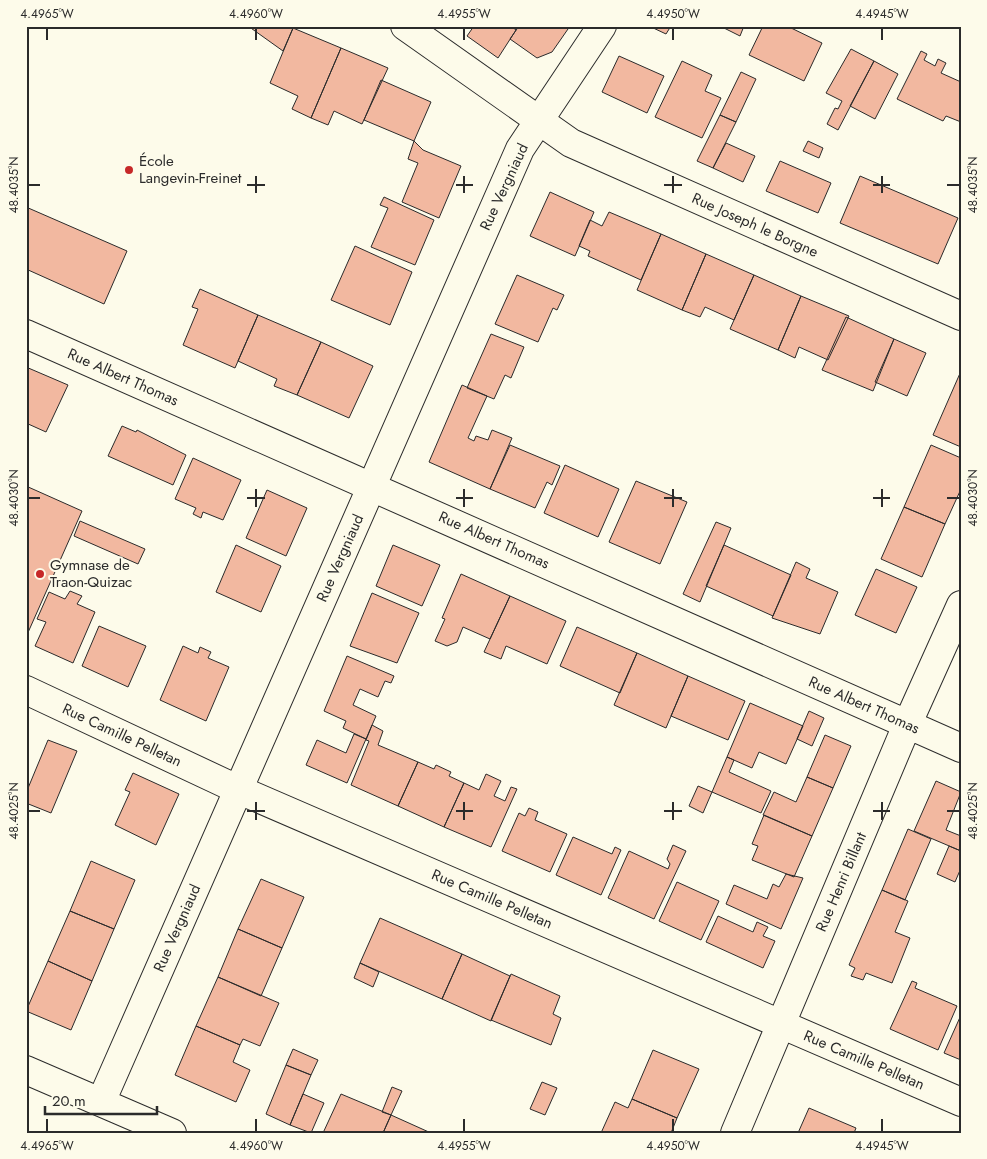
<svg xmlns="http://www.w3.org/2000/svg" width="987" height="1159" font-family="Jost,sans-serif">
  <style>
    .building { fill: #f2b8a0; stroke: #2b2b2b }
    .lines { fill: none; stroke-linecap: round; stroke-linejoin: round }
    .minor-casing { stroke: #2b2b2b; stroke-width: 30 }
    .minor { stroke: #fdfbea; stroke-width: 28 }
    .ticks { fill: none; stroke: #2b2b2b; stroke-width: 2 }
    .poi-dot { fill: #c62828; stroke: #fdfbea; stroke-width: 2 }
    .labels { text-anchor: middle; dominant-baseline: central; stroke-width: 4; stroke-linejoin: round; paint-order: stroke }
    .poi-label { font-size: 15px; fill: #2b2b2b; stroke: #fdfbea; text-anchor: start }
    .street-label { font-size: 15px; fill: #2b2b2b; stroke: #fdfbea }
    .neatline { fill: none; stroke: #2b2b2b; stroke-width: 2 }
    .ticks-label { font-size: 12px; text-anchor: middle; fill: #2b2b2b }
  </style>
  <rect width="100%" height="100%" fill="#fdfbea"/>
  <path class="building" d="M248,26H294L283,51Z
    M474,26H511L516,30L498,58L467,36Z
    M519,26L557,28L564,26L568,29L552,52L537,58L510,39Z
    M649,26H671L666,34Z
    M720,26H744L740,36Z
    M763,26H787L822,43L804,81L749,55Z
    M293,28L341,48L311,118L292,109L298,96L270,83Z
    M341,48L388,68L362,124L334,111L328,125L311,118Z
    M851,49L874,61L838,130L827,124L835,108L838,109L842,101L826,93Z
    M921,51L927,54L924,60L935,66L938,59L946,63L941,73L961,82V122L946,116L943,121L897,99Z
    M619,56L664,76L647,113L602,92Z
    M682,61L712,75L705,91L721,98L702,138L655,117Z
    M874,61L898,74L875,119L850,106Z
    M741,72L756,79L736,122L720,115Z
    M381,80L431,102L414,141L364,120Z
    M720,115L736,122L713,168L697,161Z
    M414,141L423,150L461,166L439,218L402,202L418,163L408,159Z
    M808,141L823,148L819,158L803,151Z
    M726,143L755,156L743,182L713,168Z
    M780,161L831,183L818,213L766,191Z
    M860,176L958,218L938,264L840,223Z
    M550,192L594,212L575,256L530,236Z
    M384,197L434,220L415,265L371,247L388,208L380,205Z
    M26,207L127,251L104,304L26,269Z
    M609,212L661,234L641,280L588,256L590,251L579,246L590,220L602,226Z
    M661,234L706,254L682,310L637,290Z
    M355,246L412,272L390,325L331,300Z
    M706,254L754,275L734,320L705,307L700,317L682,310Z
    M517,275L564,295L557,310L553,308L538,342L495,324Z
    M754,275L801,296L778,350L730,329Z
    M200,289L258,315L235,368L183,345L198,309L192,307Z
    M801,296L849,316L828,360L799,347L795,358L778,350Z
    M258,315L321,342L297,395L274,386L277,379L238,361Z
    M846,317L894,339L873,391L822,370Z
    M491,334L524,347L511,378L505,375L494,399L467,388Z
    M894,339L926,353L907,396L875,382Z
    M321,342L373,366L349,418L297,395Z
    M26,367L68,385L46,432L26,423Z
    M961,371V447L933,435Z
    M462,385L487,396L468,438L474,441L476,436L488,440L492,430L512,438L490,489L429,462Z
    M122,426L136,432L137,430L186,455L173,485L108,456Z
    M510,445L560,466L552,485L547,482L535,508L490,489Z
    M931,445L961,458V489L945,524L904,507Z
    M193,458L241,480L223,520L203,512L201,518L193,514L196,508L175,499Z
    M565,465L619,489L598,537L544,513Z
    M636,481L687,502L660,564L609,542Z
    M26,486L82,511L26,637Z
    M267,490L307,508L286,556L246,538Z
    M904,507L945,524L922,577L881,559Z
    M80,521L145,549L138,564L74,536Z
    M716,522L731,528L700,602L683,594Z
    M236,545L281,566L261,612L216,592Z
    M393,545L440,565L422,606L376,586Z
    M724,545L791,575L773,616L706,586Z
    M796,562L810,569L806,578L838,592L820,634L772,618Z
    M876,569L917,587L896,633L855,615Z
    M461,574L510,596L490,639L463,627L457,642L447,646L435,641L445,619L442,618Z
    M70,591L82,596L77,604L95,612L73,663L35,646L46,622L37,619L49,592L65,599Z
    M372,593L419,613L397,663L350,646Z
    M510,596L566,621L547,664L506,646L501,659L484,652Z
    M99,626L146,646L128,687L82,666Z
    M577,627L637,653L620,693L560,666Z
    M183,646L198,653L200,647L211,652L208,658L229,667L206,721L160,700Z
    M637,653L688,676L666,728L614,705Z
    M347,656L394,676L391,683L385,681L378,697L360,689L353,705L376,716L366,739L343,728L346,721L324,711Z
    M688,676L745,701L728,740L671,716Z
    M750,703L803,726L786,764L759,752L752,768L727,757Z
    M809,711L824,718L812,746L797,739Z
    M372,725L383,731L378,745L418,762L398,806L351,785L369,741L366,740Z
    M354,734L366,739L347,783L306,765L317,740L346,753Z
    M825,735L851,746L833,788L807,777Z
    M48,740L77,751L51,813L26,803V793Z
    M727,757L734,760L729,772L771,791L761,813L712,792Z
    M418,762L434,769L436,765L451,772L449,776L464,783L444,827L398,806Z
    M133,773L179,794L156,845L115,825L130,792L125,790Z
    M486,774L501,781L494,796L505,801L511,787L517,789L491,847L444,827L464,783L479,790Z
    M807,777L833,788L812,836L763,815L774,792L796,802Z
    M936,781L961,792L946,830L961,836V851L914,831Z
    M698,786L712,792L703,813L689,806Z
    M529,808L538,812L535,820L567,834L550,872L502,851L519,813L525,816Z
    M764,815L812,836L794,877L752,860L758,846L752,844Z
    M908,829L931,839L905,900L882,890Z
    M573,837L612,854L615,847L621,850L601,895L556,875Z
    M673,845L686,851L654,919L608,898L629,851L668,869L670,864L667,859Z
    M949,846L961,851V868L955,882L937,874Z
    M91,861L135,880L114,929L70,911Z
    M786,874L803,878L781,929L726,904L734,885L767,899L773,884L779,887Z
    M261,879L304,897L282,948L238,929Z
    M677,882L719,901L701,940L659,921Z
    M882,890L908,901L895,932L910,938L892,983L866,973L863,980L851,976L855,968L849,965Z
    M70,911L114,929L92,981L48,961Z
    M718,916L753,932L757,922L768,927L763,936L775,941L763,968L706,942Z
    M380,918L462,954L442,999L360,963Z
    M238,929L282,948L261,996L218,977Z
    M462,954L510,976L491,1021L442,999Z
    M48,961L92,981L71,1030L26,1011Z
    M360,963L379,972L373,987L354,978Z
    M511,974L560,996L553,1014L561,1018L551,1045L491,1020Z
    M218,977L279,1003L260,1046L243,1039L240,1045L196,1026Z
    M912,981L917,983L915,988L957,1006L938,1050L890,1029Z
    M961,1015V1060L944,1053Z
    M196,1026L240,1045L233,1062L250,1070L236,1102L175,1075Z
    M293,1049L318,1060L311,1075L286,1065Z
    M653,1050L699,1069L677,1118L632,1099Z
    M286,1065L311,1075L290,1125L266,1114Z
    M542,1082L557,1088L545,1115L530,1109Z
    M392,1087L402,1091L391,1115L382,1112Z
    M303,1094L324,1103L311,1133L290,1125Z
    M341,1094L391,1115L383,1133H323Z
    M632,1099L677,1118L671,1133H601L615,1102L628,1108Z
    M809,1108L856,1128L854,1133H798Z
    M391,1115L431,1133H383Z"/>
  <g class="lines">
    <g class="minor-casing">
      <path id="minor" d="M405,26L571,143L961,316
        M26,334L961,748
        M26,690L237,789L961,1102
        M26,1070L172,1133
        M101,1102L520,149L602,26
        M735,1133L907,725L961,605"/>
    </g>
    <use href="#minor" class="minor"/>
  </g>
  <path class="ticks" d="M47,28V40M256,28V40M464,28V40M673,28V40M882,28V40M256,176V193M464,176V193M673,176V193M882,176V193M28,185H40M247,185H265M456,185H473M664,185H682M873,185H890M947,185H960M256,489V507M464,489V507M673,489V507M882,489V507M28,498H40M247,498H265M456,498H473M664,498H682M873,498H890M947,498H960M256,802V820M464,802V820M673,802V820M882,802V820M28,811H40M247,811H265M456,811H473M664,811H682M873,811H890M947,811H960M47,1119V1132M256,1119V1132M464,1119V1132M673,1119V1132M882,1119V1132"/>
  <g class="poi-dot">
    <circle cx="129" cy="170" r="5"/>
    <circle cx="40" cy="574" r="5"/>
  </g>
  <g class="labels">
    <g class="poi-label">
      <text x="139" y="161">École<tspan x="139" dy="17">Langevin-Freinet</tspan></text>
      <text x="50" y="565">Gymnase de<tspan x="50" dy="17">Traon-Quizac</tspan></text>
    </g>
    <g class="street-label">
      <text transform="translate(504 187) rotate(-65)">Rue Vergniaud</text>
      <text transform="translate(755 225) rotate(24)">Rue Joseph le Borgne</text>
      <text transform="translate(123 377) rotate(24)">Rue Albert Thomas</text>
      <text transform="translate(494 540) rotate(24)">Rue Albert Thomas</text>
      <text transform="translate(340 558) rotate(-66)">Rue Vergniaud</text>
      <text transform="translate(864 705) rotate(24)">Rue Albert Thomas</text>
      <text transform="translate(122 735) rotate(25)">Rue Camille Pelletan</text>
      <text transform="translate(841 882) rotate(-67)">Rue Henri Billant</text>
      <text transform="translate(492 899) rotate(23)">Rue Camille Pelletan</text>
      <text transform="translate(177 928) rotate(-66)">Rue Vergniaud</text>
      <text transform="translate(864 1060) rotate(23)">Rue Camille Pelletan</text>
    </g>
  </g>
  <rect width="987" height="1159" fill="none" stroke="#fdfbea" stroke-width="55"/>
  <path d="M45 1106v8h112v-8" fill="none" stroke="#2b2b2b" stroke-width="2.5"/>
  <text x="52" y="1106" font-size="15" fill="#2b2b2b" stroke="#fdfbea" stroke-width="4" paint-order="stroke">20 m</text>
  <rect x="28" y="28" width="932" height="1104" class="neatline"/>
  <g class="ticks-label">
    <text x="47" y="18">4.4965°W</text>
    <text x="256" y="18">4.4960°W</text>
    <text x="464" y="18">4.4955°W</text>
    <text x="673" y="18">4.4950°W</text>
    <text x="882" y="18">4.4945°W</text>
    <text transform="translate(14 185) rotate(-90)" y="4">48.4035°N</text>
    <text transform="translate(973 185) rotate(-90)" y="4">48.4035°N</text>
    <text transform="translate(14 498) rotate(-90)" y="4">48.4030°N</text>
    <text transform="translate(973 498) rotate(-90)" y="4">48.4030°N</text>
    <text transform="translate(14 811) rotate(-90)" y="4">48.4025°N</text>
    <text transform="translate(973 811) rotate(-90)" y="4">48.4025°N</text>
    <text x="47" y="1150">4.4965°W</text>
    <text x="256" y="1150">4.4960°W</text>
    <text x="464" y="1150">4.4955°W</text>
    <text x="673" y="1150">4.4950°W</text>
    <text x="882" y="1150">4.4945°W</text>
  </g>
</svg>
